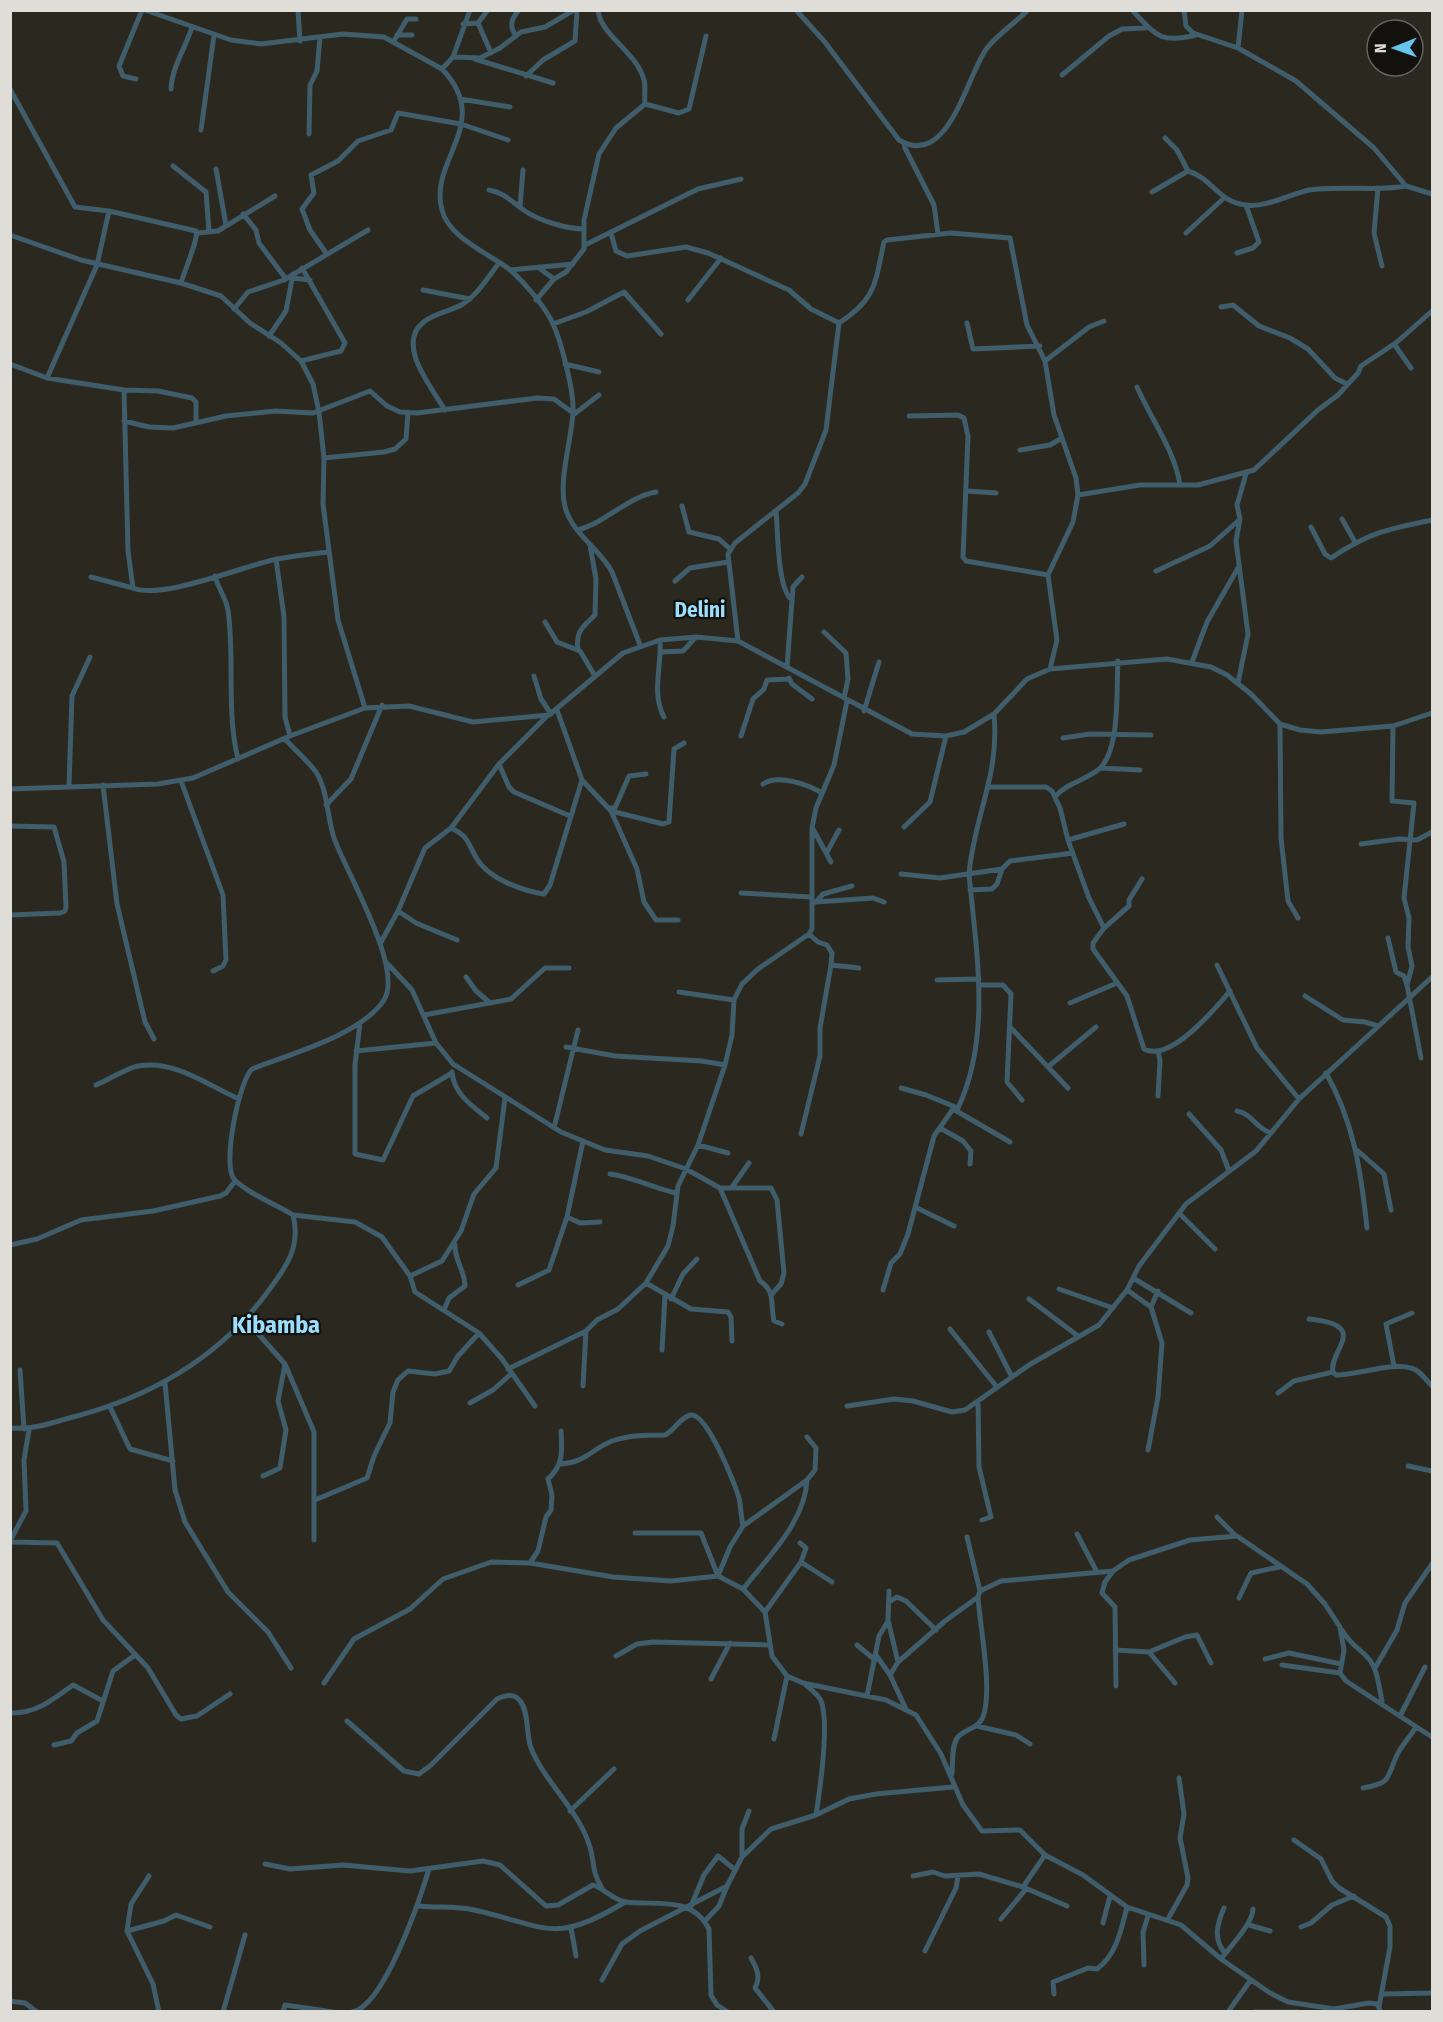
<svg xmlns="http://www.w3.org/2000/svg" width="1443" height="2022" font-family="'Fira Sans Condensed',sans-serif">
  <style>
    .lines { fill: none; stroke-linecap: round; stroke-linejoin: round }
    .minor { stroke: #3f5d6b; stroke-width: 5 }
    .labels { text-anchor: middle; dominant-baseline: central; stroke-width: 4.5; stroke-linejoin: round; paint-order: stroke }
    .quarter-label { font-size: 21px; font-weight: bold; fill: #9bdefd; stroke: #12110d }
    .district-label { font-size: 24px; font-weight: bold; fill: #9bdefd; stroke: #12110d }
  </style>
  <rect width="100%" height="100%" fill="#2b281f"/>
  <g class="lines">
    <path class="minor" d="M145,10L231,40L261,44L343,34L384,37L442,69C494,123 428,160 442,210C449,238 488,253 509,269C523,281 541,302 550,318C560,335 574,391 573,411C572,440 557,483 566,510C574,535 600,549 612,572L640,645
      M298,10L300,41
      M796,10L824,41L899,140C949,170 967,74 987,48C998,34 1015,23 1028,10
      M1132,10C1156,35 1159,44 1196,35
      M1184,10L1186,26L1193,33L1238,48L1296,81L1374,148L1406,186L1432,194
      M10,11L11,10
      M478,23L491,53
      M463,24L478,23L487,11
      M397,35H412
      M516,36C509,26 511,19 519,10
      M394,41L407,19H416
      M1238,48L1242,10
      M453,57L480,58L500,48L521,32L545,27L574,10
      M475,59L553,83
      M442,69L453,57L470,10
      M1062,75L1109,36L1122,29L1145,28
      M526,76L543,60L575,41L577,10
      M136,79L123,76L119,66L142,10
      M10,89L75,207L109,211L196,231C199,238 184,272 181,283
      M171,89C172,67 185,49 192,27
      M460,99L510,107
      M645,104L679,113L689,109L706,36
      M201,130L214,35
      M309,134L310,85L317,71L320,37
      M1165,138L1177,150L1188,171
      M904,143L905,148L934,205L938,234
      M173,166L206,192L209,232
      M216,169L226,225
      M1378,188L1374,233L1382,266
      M489,190C504,192 513,203 525,211C540,221 567,229 584,229
      M1152,192L1188,171C1212,178 1218,202 1246,205C1266,208 1290,194 1309,190C1341,185 1374,192 1406,186
      M520,207L523,170
      M243,214L256,230L259,243L286,279
      M198,233L218,231L275,196
      M611,233L616,251L627,256L686,247L708,253L789,290L811,309L839,323L826,430L805,484L798,493L735,543L728,554L738,641
      M1186,233L1224,198
      M10,235L81,260L181,283L221,296L250,323L281,343L301,361L313,384L319,412L324,458L323,504L338,620L365,708
      M585,245L698,189L741,179
      M326,253L310,230L302,209L314,193L311,175L338,161L358,141L391,130L398,113L461,124L508,140
      M1237,253L1253,248L1259,242L1246,205
      M539,268L554,279
      M510,270L573,264
      M292,278L310,280
      M423,290L470,299
      M536,300L554,279L566,272L584,249V220L599,154L616,128L645,104C644,96 646,87 644,80C637,52 600,35 598,10
      M688,300L721,258
      M1221,307L1233,305L1259,326L1290,338L1308,349L1335,378L1347,384
      M234,309L248,292L284,280L368,230
      M839,323C877,299 875,282 884,242L887,240L951,233L1010,238L1027,325L1045,361L1054,415L1076,478L1078,495L1073,522L1048,575L1057,640L1050,669
      M967,323L973,349L1040,346
      M553,324L586,312L624,292L661,334
      M269,336L286,311L293,274
      M1394,344L1411,368
      M301,361L341,351L345,343L302,268
      M1045,361L1089,327L1104,321
      M10,364L47,378L124,390L128,551L133,588C161,600 241,567 273,560C291,556 310,554 329,552
      M565,364L599,372
      M47,378L97,265L109,211
      M1137,387C1151,419 1175,451 1180,485
      M124,390L158,391L192,398L196,402V423
      M445,410C432,388 394,343 425,321C436,313 451,311 463,304C478,294 488,277 499,263
      M573,415L599,395
      M909,416L958,415L964,418L968,436L963,557L966,561L1048,575
      M124,421L149,427L173,428L226,416L275,411L313,413L370,391L387,406L400,412L417,413L537,398L554,399L573,413
      M1020,450L1050,445L1062,438
      M324,458L384,452L395,449L406,439L408,412
      M966,491L996,493
      M1078,495L1140,485H1198L1254,470L1318,410L1338,395L1358,373L1361,366L1397,342L1432,311
      M682,506L689,532L719,539L730,549
      M776,511C778,530 777,589 792,600
      M1342,519L1355,542
      M1311,527L1325,554L1331,558C1370,532 1388,529 1432,520
      M577,530C606,523 627,497 656,492
      M276,559L284,617L285,717L290,736
      M1156,571L1210,546L1238,521
      M215,576C218,588 226,598 228,610C235,660 226,710 238,759
      M91,577L133,588
      M675,581L690,568L728,562
      M545,622L557,642L580,651L595,676
      M824,632L846,653L848,679L844,698
      M660,640C662,666 651,693 664,717
      M578,649C575,631 584,626 595,615L596,579L590,545
      M661,652L683,651L696,637
      M1192,662L1207,622L1238,568
      M787,667L793,587L802,577
      M534,676L541,699L551,714
      M789,678L792,684L812,699
      M1238,683L1248,634L1236,541L1240,519L1237,505L1246,474
      M557,710L582,780L611,811L637,869L644,902L656,920H678
      M864,711L879,662
      M1280,724L1281,838L1288,901L1298,918
      M1393,726L1392,801L1414,803L1404,898L1409,918L1408,947L1412,966L1407,985L1421,1058
      M741,736L753,699L764,689L767,680L789,679
      M1063,738L1090,734L1151,735
      M499,764L509,787L514,792L570,816
      M1100,768L1140,770
      M181,781L223,895L226,960L223,966L213,971
      M763,784C778,774 807,784 822,793
      M103,785L117,904L145,1022L154,1039
      M69,786L72,696L90,657
      M989,787H1046L1052,791L1060,808L1068,840L1089,898L1104,928L1093,943V949L1127,996L1144,1049C1170,1063 1215,1009 1230,991
      M10,789L158,784L193,778L290,736L365,708L409,706L473,722L549,715L623,653L660,640L696,637L738,641L912,734L946,736L964,732L994,714L1027,679L1050,669L1167,659L1211,667L1227,675L1251,694L1280,724L1300,730L1321,732L1393,726L1432,713
      M1055,797C1065,784 1085,780 1098,770C1121,752 1116,689 1118,661
      M326,805L351,779L382,705
      M608,808H615L629,776L646,774
      M611,811L663,824L669,822L674,749L684,743
      M10,826L54,827L64,862L66,907L65,911L60,913L10,915
      M904,827L930,802L946,736
      M451,828C470,837 467,843 477,859C489,879 523,891 544,894L550,885L582,780
      M813,829L831,862
      M1068,840L1124,824
      M1361,844L1399,839L1417,840L1432,832
      M827,852L839,830
      M901,874L940,878L1002,869L1010,861L1073,853
      M970,890L992,889L997,884L1002,869
      M741,893L811,897
      M816,902L873,898L884,902
      M816,902L823,894L852,886
      M398,911L416,923L457,940
      M1104,928L1129,906V900L1142,879
      M1388,938L1396,972L1404,976L1407,985
      M380,944L398,911L425,848L451,828L499,764L547,716
      M385,961L412,990L436,1043L453,1064L561,1132L605,1150L648,1156L686,1169L720,1188L760,1281C776,1292 770,1303 774,1321L782,1324
      M831,965L859,968
      M1217,965L1257,1048L1299,1099
      M466,977L476,991L489,1002
      M937,980L979,979
      M980,985H1003L1011,994L1007,1082L1022,1100
      M679,992L734,1000
      M1305,996L1343,1020L1365,1022L1378,1026
      M1070,1003L1117,983
      M424,1015L511,999L545,968H569
      M360,1023L355,1065V1154L383,1160L413,1096L452,1073
      M1010,1027L1068,1088
      M566,1047L615,1056L702,1061L725,1065
      M356,1051L436,1043
      M1158,1051L1160,1061L1158,1096
      M1049,1066L1096,1027
      M452,1072C454,1094 471,1105 487,1118
      M1326,1073C1354,1122 1361,1172 1367,1228
      M96,1085C109,1080 124,1069 138,1066C176,1060 207,1085 239,1099
      M901,1088L926,1095L958,1108
      M953,1109L1010,1142
      M1237,1111C1251,1113 1257,1129 1271,1133
      M1189,1114L1221,1150L1229,1171
      M554,1128L578,1030
      M940,1128L963,1141L971,1151L970,1164
      M801,1134L820,1056V1028L831,965L832,953L827,945L818,942L809,934
      M698,1145L728,1153
      M1358,1151L1384,1174L1391,1210
      M610,1174C633,1177 653,1188 676,1193
      M732,1187L749,1163
      M720,1188H771L777,1200L784,1273L781,1284L772,1294
      M915,1207L954,1226
      M1180,1214L1215,1249
      M293,1215L355,1222L382,1237L410,1276L415,1292L479,1333L502,1359L535,1406
      M567,1217L580,1223L600,1222
      M10,1245L37,1239L81,1220L153,1211L220,1196L226,1193L235,1181
      M410,1276L442,1261L461,1231L474,1194L496,1168L505,1098
      M1133,1278L1191,1313
      M646,1283L691,1309L728,1312L731,1317L732,1341
      M518,1285L549,1270L567,1217L583,1141
      M1059,1289L1113,1308
      M883,1290L891,1263L900,1254L908,1234L934,1136L953,1109L958,1108C992,1036 976,950 969,874C974,816 1000,775 994,714
      M1127,1290L1151,1307L1162,1343L1158,1397L1148,1450
      M671,1299L683,1274L697,1259
      M1029,1299L1078,1336
      M1151,1307L1158,1291
      M444,1310L449,1298L465,1286C465,1271 454,1259 455,1245
      M245,1319L285,1364L314,1432V1540
      M1309,1319C1372,1325 1328,1351 1333,1372L1336,1375C1358,1375 1394,1362 1411,1368C1420,1370 1426,1380 1432,1386
      M950,1329L996,1386
      M989,1332L1012,1377
      M662,1350L665,1295
      M1394,1366L1386,1324L1412,1313
      M508,1369L586,1331L597,1320L618,1309L646,1283L668,1246L673,1226L678,1186L698,1145L725,1065L732,1035L734,1000L742,984L758,969L809,934L812,929V828L816,808L834,765L847,701
      M20,1370L24,1429
      M165,1383L175,1490L185,1522L228,1592L268,1632L291,1668
      M583,1386L586,1331
      M1278,1393L1294,1381L1333,1372
      M978,1401L979,1467L991,1517L982,1520
      M470,1403L493,1390L511,1374
      M847,1406L894,1399L913,1401L952,1412L965,1410L1029,1365L1099,1325L1127,1290L1139,1266L1186,1204L1256,1151L1299,1099L1432,977
      M110,1407L130,1449L173,1461
      M10,1428C37,1430 52,1422 77,1416C155,1395 221,1356 269,1290C287,1266 301,1246 293,1215C277,1205 245,1192 234,1179C222,1165 239,1081 252,1069C290,1054 361,1035 384,1000C404,968 346,872 334,838C327,817 328,791 316,772C307,760 295,750 285,739
      M560,1464C587,1462 590,1450 612,1441C629,1435 647,1435 665,1435C675,1430 680,1417 691,1415C707,1413 735,1484 739,1498C741,1507 741,1517 743,1526L730,1547L718,1576
      M1408,1466L1432,1471
      M263,1476L280,1468L286,1430L278,1401L285,1364
      M315,1500L367,1478L374,1456L390,1423L393,1392L398,1380L408,1371L435,1374L449,1371L458,1356L479,1333
      M1217,1517L1235,1535
      M743,1526L807,1480L815,1470L816,1448L807,1437
      M635,1533H701L718,1576
      M1077,1534L1097,1572
      M10,1541L26,1511L24,1460L29,1430
      M10,1542L57,1543L103,1620L148,1668L176,1715L181,1719L197,1716L230,1694
      M801,1562L832,1582
      M530,1563L538,1551L546,1517L551,1510L552,1495L548,1479C564,1465 562,1450 561,1431
      M743,1589C768,1557 805,1522 807,1480
      M889,1591L888,1620L898,1662L890,1675L906,1709
      M980,1591L1001,1581L1113,1571
      M1239,1598L1251,1573L1279,1567
      M889,1602L897,1597L906,1601L936,1630
      M765,1612L801,1562L806,1548L800,1543
      M1342,1630C1352,1647 1359,1647 1369,1659C1378,1670 1379,1688 1382,1701
      M857,1645L875,1660
      M1115,1650L1149,1652L1175,1683
      M1149,1652L1185,1637L1197,1635L1211,1663
      M876,1655L890,1675
      M616,1656L637,1644L653,1642L770,1645
      M1265,1659L1289,1653L1341,1664
      M898,1662L945,1621L978,1597
      M1282,1665L1340,1673
      M1375,1668L1397,1630L1405,1603L1432,1564
      M711,1679L730,1643
      M324,1683L354,1639L410,1609L443,1579L491,1562L530,1563L613,1577L671,1581L718,1576L743,1589L765,1612L772,1656L787,1676L803,1683L886,1700L916,1715L941,1754L963,1805L982,1831L1020,1830L1045,1855L1083,1875L1127,1907L1181,1925L1221,1959L1270,1993L1288,2002L1334,2009L1369,2003L1377,2004L1381,2012
      M805,1684C810,1689 818,1694 821,1701C830,1724 820,1789 816,1815
      M1116,1686L1115,1607L1102,1593L1105,1582L1113,1571L1129,1560L1190,1540L1237,1536L1307,1584L1325,1604L1340,1627L1344,1650L1340,1673L1346,1681L1432,1737
      M867,1696L879,1636L888,1621
      M10,1713C36,1714 54,1699 73,1685L103,1701
      M1401,1714L1425,1667
      M347,1721L404,1771L419,1774L431,1765L497,1699C505,1695 515,1693 521,1702C529,1714 526,1734 531,1748C544,1781 578,1810 589,1844C595,1861 591,1871 602,1888
      M977,1726L1016,1735L1030,1744
      M774,1739L787,1676
      M54,1745L71,1741L77,1733L97,1721L113,1671L135,1655
      M952,1774C953,1764 951,1745 958,1737C965,1729 978,1729 983,1717C993,1690 980,1628 978,1597L980,1591L967,1537
      M1363,1788C1392,1783 1386,1779 1397,1755C1402,1745 1410,1737 1416,1727
      M570,1811L614,1769
      M1294,1840L1321,1859L1332,1881L1339,1888L1386,1917L1390,1926V1947L1379,2007
      M1045,1855L1023,1887L1067,1906
      M742,1857V1829L749,1811
      M265,1864L290,1869L343,1865L410,1871L483,1861L500,1865L546,1906L558,1905L593,1885C605,1889 613,1900 626,1902C656,1906 692,1895 709,1929L711,1995L717,2005L728,2012
      M149,1876L131,1904L127,1931L153,1984L159,2012
      M913,1876L933,1872L945,1876L979,1874L1023,1887
      M419,1906C437,1908 456,1906 474,1910C547,1926 553,1946 625,1902
      M691,1906L704,1875L718,1856L734,1869
      M1224,1908C1217,1924 1213,1939 1225,1953
      M1001,1919L1026,1889
      M1168,1919L1187,1885L1188,1878L1180,1838L1184,1814L1179,1778
      M705,1921L719,1906L727,1886
      M1103,1923L1110,1896
      M1249,1925L1270,1931
      M1301,1927L1311,1923L1332,1905L1354,1896
      M571,1928L576,1956
      M127,1931L164,1921L176,1915L210,1927
      M925,1951L956,1888L958,1876
      M751,1958C757,1968 761,1978 755,1988L774,2012
      M1221,1959C1230,1947 1253,1923 1253,1909
      M1144,1965L1143,1932L1148,1916
      M602,1980L622,1944L640,1931L727,1886L742,1857L771,1829L816,1815L849,1799L876,1794L953,1787
      M1054,1994L1053,1982L1088,1968L1097,1969C1117,1954 1121,1930 1127,1907
      M1384,1994L1432,1993
      M10,2001L25,2003L37,2012
      M223,2012L245,1935
      M283,2012L285,2005L333,2012
      M352,2012C384,2007 420,1899 429,1869
      M1228,2012L1250,1981
      M1255,2012H1298"/>
  </g>
  <g class="labels">
    <g class="quarter-label">
      <text x="700" y="610">Delini</text>
    </g>
    <g class="district-label">
      <text x="276" y="1325">Kibamba</text>
    </g>
  </g>
  <rect width="1443" height="2022" fill="none" stroke="#dfddd7" stroke-width="24"/>
  <g transform="translate(1395 48) rotate(269)"><circle r="28" fill="#12110d" stroke="#64635e" stroke-width="1.5"/>
  <path d="M0-4.5L10 22L0 15L-10 22Z" fill="#65c5ee"/>
  <text y="-9" font-size="16" font-weight="bold" text-anchor="middle" fill="#dfddd7">N</text>
  </g>
</svg>
